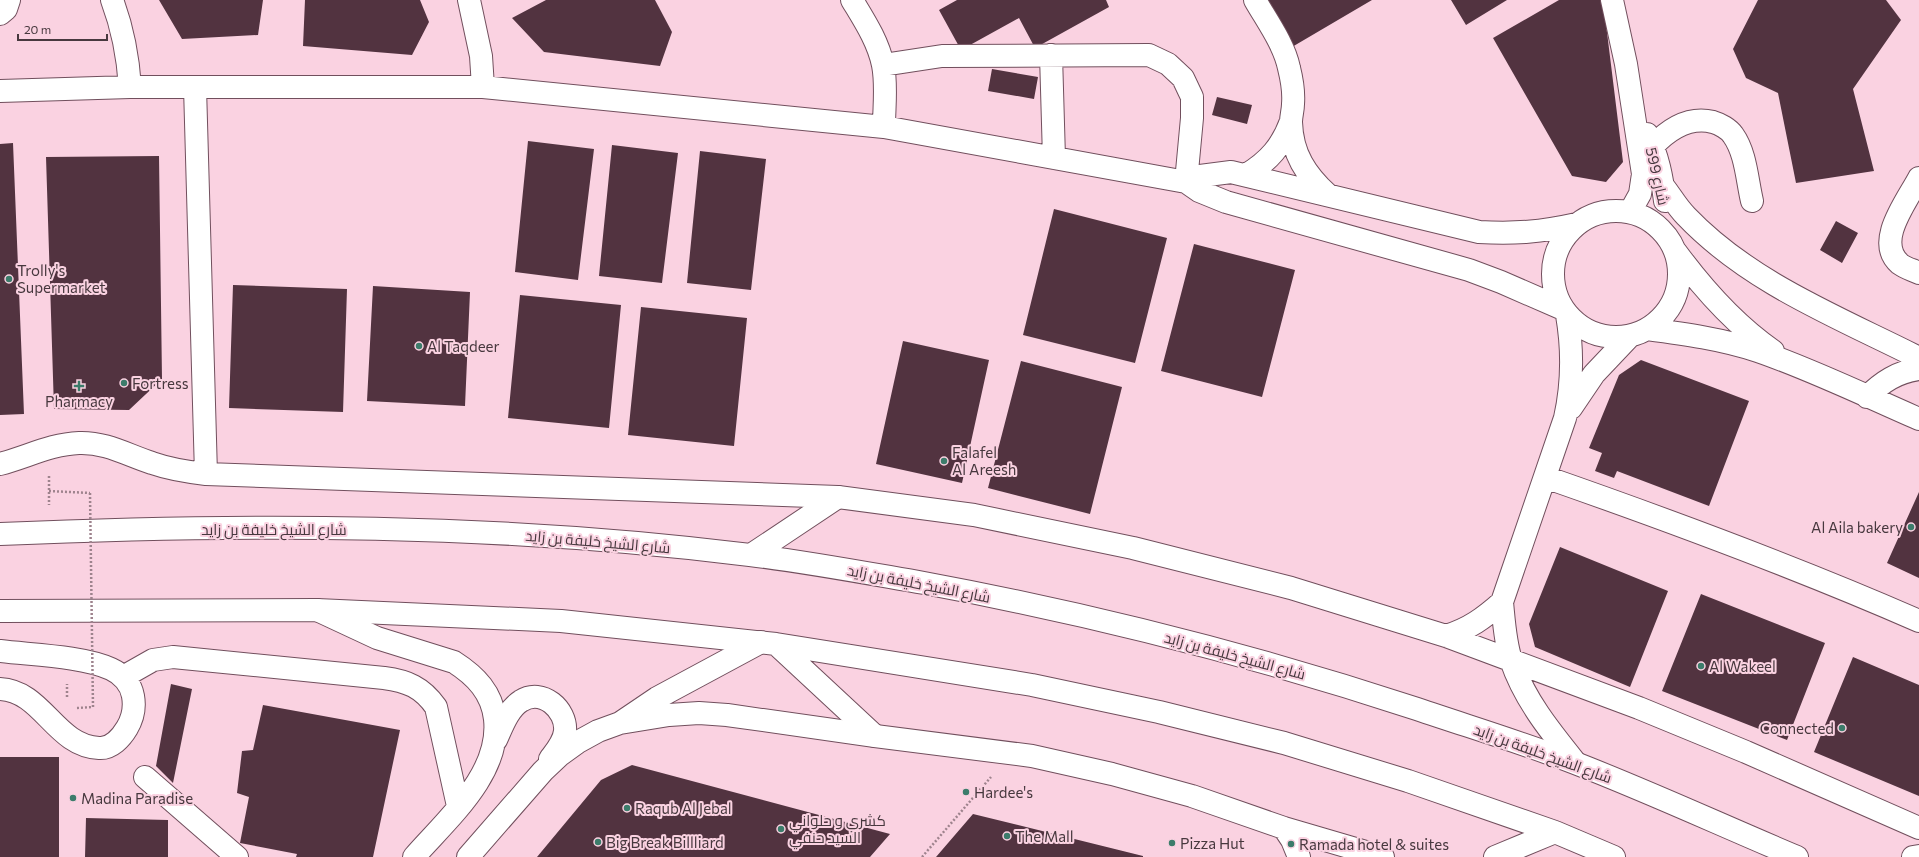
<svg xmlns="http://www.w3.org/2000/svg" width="1919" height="857" font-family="Commissioner,Cairo,sans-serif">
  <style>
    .building { fill: #523340 }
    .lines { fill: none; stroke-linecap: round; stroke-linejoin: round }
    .minor-casing { stroke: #714f5d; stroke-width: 24 }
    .major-casing { stroke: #714f5d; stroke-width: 24 }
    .path { stroke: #9e838d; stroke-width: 2.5; stroke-dasharray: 2 2; stroke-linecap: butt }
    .minor { stroke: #fff; stroke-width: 22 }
    .major { stroke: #fff; stroke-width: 22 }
    .path-bridge { stroke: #9e838d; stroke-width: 2.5; stroke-dasharray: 2 2; stroke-linecap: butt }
    .poi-dot { fill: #3c7c6b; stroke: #fad2e1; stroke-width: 1.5 }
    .labels { text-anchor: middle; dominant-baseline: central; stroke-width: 4; stroke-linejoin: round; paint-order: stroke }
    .street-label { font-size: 15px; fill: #47383e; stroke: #fad2e1 }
    .poi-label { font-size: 15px; fill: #47383e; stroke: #fad2e1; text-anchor: start }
  </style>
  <rect width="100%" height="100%" fill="#fad2e1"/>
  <path class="building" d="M159,0H263L258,35L182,39Z
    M305,0H420L429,22L412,55L303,46Z
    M546,0H655L672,32L660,66L544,52L512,18Z
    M957,0H1106L1109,7L1035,48L1019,18L961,50L939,10Z
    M1264,0H1372L1292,47Z
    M1451,0H1507L1466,25Z
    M1559,0H1603L1623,162L1606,182L1572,176L1493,38Z
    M1758,0H1886L1901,20L1853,89L1874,171L1796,183L1778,93L1746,78L1733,49Z
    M992,69L1038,77L1034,99L988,91Z
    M1217,97L1252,105L1247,124L1212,115Z
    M528,141L594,149L578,280L515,272Z
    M13,143L24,414L0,415V144Z
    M612,145L678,153L662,283L599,276Z
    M700,151L766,159L751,290L687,283Z
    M159,156L162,379L129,410L54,409L46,157Z
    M1054,209L1167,238L1135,363L1023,335Z
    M1836,221L1858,233L1842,263L1820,250Z
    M1194,244L1295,270L1262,397L1161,371Z
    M233,285L347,289L343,412L229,408Z
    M373,286L470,292L465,406L367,401Z
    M520,295L621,305L609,428L508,418Z
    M641,307L747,318L734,446L628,435Z
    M903,341L989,360L962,483L876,464Z
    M1641,360L1749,401L1709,506L1617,471L1614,478L1595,471L1602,453L1589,448L1619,375Z
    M1021,361L1122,387L1090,514L988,488Z
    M1919,492V578L1887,563Z
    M1560,547L1668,591L1630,687L1535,647L1529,624Z
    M1701,594L1825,643L1787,740L1662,691Z
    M1853,657L1919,685V796L1814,752Z
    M171,684L192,689L173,783L156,766Z
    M263,705L400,730L373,857H296L297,854L240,843L249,797L237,793L242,751L253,750Z
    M0,757H59V857H0Z
    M632,765L890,834L870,857H537L601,780Z
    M973,814L1143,856V857H936Z
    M86,818L168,820V857H85Z"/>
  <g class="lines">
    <g class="minor-casing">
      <path id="minor" d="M112,0C123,29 128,56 130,87
        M469,0L481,56L483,87
        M852,0C864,20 878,41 883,65C887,85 884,107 884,127
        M1255,0C1267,21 1284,44 1289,68C1292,80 1294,92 1293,104C1293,110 1291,116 1291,122C1292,154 1306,175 1328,195
        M1612,0L1626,64L1643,174L1640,194L1630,212
        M0,14L6,9L9,0
        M1051,55L1054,158
        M883,65L942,56L1149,55L1168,64L1183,78L1192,97V118L1186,182
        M195,87L206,474
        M0,91L130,87H483L884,127L1186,182L1199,191L1226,202L1469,270L1501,282L1563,309
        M1647,134C1658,155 1662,178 1665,201
        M1653,146C1669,129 1689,116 1713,122C1720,124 1729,129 1733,135C1746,153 1747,180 1752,201
        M1246,175C1269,161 1282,146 1291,121
        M1919,178C1907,201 1874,242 1900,264C1905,268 1913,270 1919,273
        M1186,182L1200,176L1231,172L1479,232C1515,234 1541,232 1577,224
        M1664,187C1671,196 1677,207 1686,216C1750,283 1838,317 1919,358
        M1553 274a63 63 0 1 1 126 0a63 63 0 1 1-126 0Z
        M1676,252C1704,290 1734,324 1773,351
        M1567,315C1573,350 1573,382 1565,418L1502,602C1504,622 1505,642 1511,660C1524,699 1550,731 1575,762
        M1647,329C1685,334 1722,339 1758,351C1813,370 1866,396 1919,419
        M1867,397C1882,382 1897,372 1919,369
        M1571,408L1594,374L1630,336
        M0,464C27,457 51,444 79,443C106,442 127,455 152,463C169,469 188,472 206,474L838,497L974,515L1133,548L1291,588L1446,636L1639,708L1746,752L1919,828
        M1545,477C1671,521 1796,567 1919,621
        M317,610L377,638L454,662C476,676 492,693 495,719C501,774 447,819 414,857
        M1446,636C1469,629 1484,618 1502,602
        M0,651C32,655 82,656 111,669C122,674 131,684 133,696C135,707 133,718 127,728C121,738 111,749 99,748C55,746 43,691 0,689
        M123,677L153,660L173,657L384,678C407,681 422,687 436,707L458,806
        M620,723L669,715L699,713L727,715L875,736L1032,756L1112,774L1192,796L1284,828L1383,857
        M496,740C502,727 508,709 521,701C542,687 567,710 565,731C564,742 556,751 550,759
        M145,777L237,857
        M1284,828L1292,840L1299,857
        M468,857L543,771L560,755L578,742L598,731L620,723L657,698L761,642"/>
    </g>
    <g class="major-casing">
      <path id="major" d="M0,534C250,523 501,524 750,555C808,562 866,573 924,583C1091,614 1256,656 1417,709C1470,727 1523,743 1575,763C1650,792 1723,826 1797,857
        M751,555L838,497
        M0,611L317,610L561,621L776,644L1032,685L1159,712L1284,743L1408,781L1555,832L1614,857
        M776,644L875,736
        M1495,857L1555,832
        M1913,857L1919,856"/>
    </g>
    <path class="path" d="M49,476V505
      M49,491L90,493
      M67,697V684
      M77,708L93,707
      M922,857L991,777"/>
    <use href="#minor" class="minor"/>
    <use href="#major" class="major"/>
    <path class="path-bridge" d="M90,493L93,707"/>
  </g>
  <g class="poi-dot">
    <circle cx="9" cy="279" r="4"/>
    <circle cx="419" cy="346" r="4"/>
    <circle cx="124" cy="383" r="4"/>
    <path d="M77 380h4v4h4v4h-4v4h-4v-4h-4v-4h4z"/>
    <circle cx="944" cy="461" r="4"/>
    <circle cx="1911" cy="527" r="4"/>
    <circle cx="1701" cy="666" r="4"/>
    <circle cx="1842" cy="728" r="4"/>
    <circle cx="966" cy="792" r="4"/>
    <circle cx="73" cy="798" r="4"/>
    <circle cx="627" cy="808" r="4"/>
    <circle cx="781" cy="829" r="4"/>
    <circle cx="1007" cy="836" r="4"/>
    <circle cx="598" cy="842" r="4"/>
    <circle cx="1172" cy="843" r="4"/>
    <circle cx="1291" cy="844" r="4"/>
  </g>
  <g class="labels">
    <g class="street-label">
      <text transform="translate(1658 176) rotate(77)">شارع 599</text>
      <text x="274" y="529">شارع الشيخ خليفة بن زايد</text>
      <text transform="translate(598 541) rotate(5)">شارع الشيخ خليفة بن زايد</text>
      <text transform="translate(919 583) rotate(11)">شارع الشيخ خليفة بن زايد</text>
      <text transform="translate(1235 655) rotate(15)">شارع الشيخ خليفة بن زايد</text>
      <text transform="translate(1543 753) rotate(20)">شارع الشيخ خليفة بن زايد</text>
    </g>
    <g class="poi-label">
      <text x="17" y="270">Trolly's<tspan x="17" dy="17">Supermarket</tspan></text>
      <text x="427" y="346">Al Taqdeer</text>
      <text x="132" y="383">Fortress</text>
      <text x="79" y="401" text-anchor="middle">Pharmacy</text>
      <text x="952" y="452">Falafel<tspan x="952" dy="17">Al Areesh</tspan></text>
      <text x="1903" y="527" text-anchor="end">Al Aila bakery</text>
      <text x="1709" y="666">Al Wakeel</text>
      <text x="1834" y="728" text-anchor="end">Connected</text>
      <text x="974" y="792">Hardee's</text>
      <text x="81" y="798">Madina Paradise</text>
      <text x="635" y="808">Raqub Al Jebal</text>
      <text x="789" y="820">كشري و حلواني<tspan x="789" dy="17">السيد حنفي</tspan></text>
      <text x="1015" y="836">The Mall</text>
      <text x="606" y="842">Big Break Billliard</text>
      <text x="1180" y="843">Pizza Hut</text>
      <text x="1299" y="844">Ramada hotel &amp; suites</text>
    </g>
  </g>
  <path d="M18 34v6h89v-6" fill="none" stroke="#47383e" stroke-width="2"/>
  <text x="24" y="34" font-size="12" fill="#47383e" stroke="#fad2e1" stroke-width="3" paint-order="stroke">20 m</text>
</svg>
